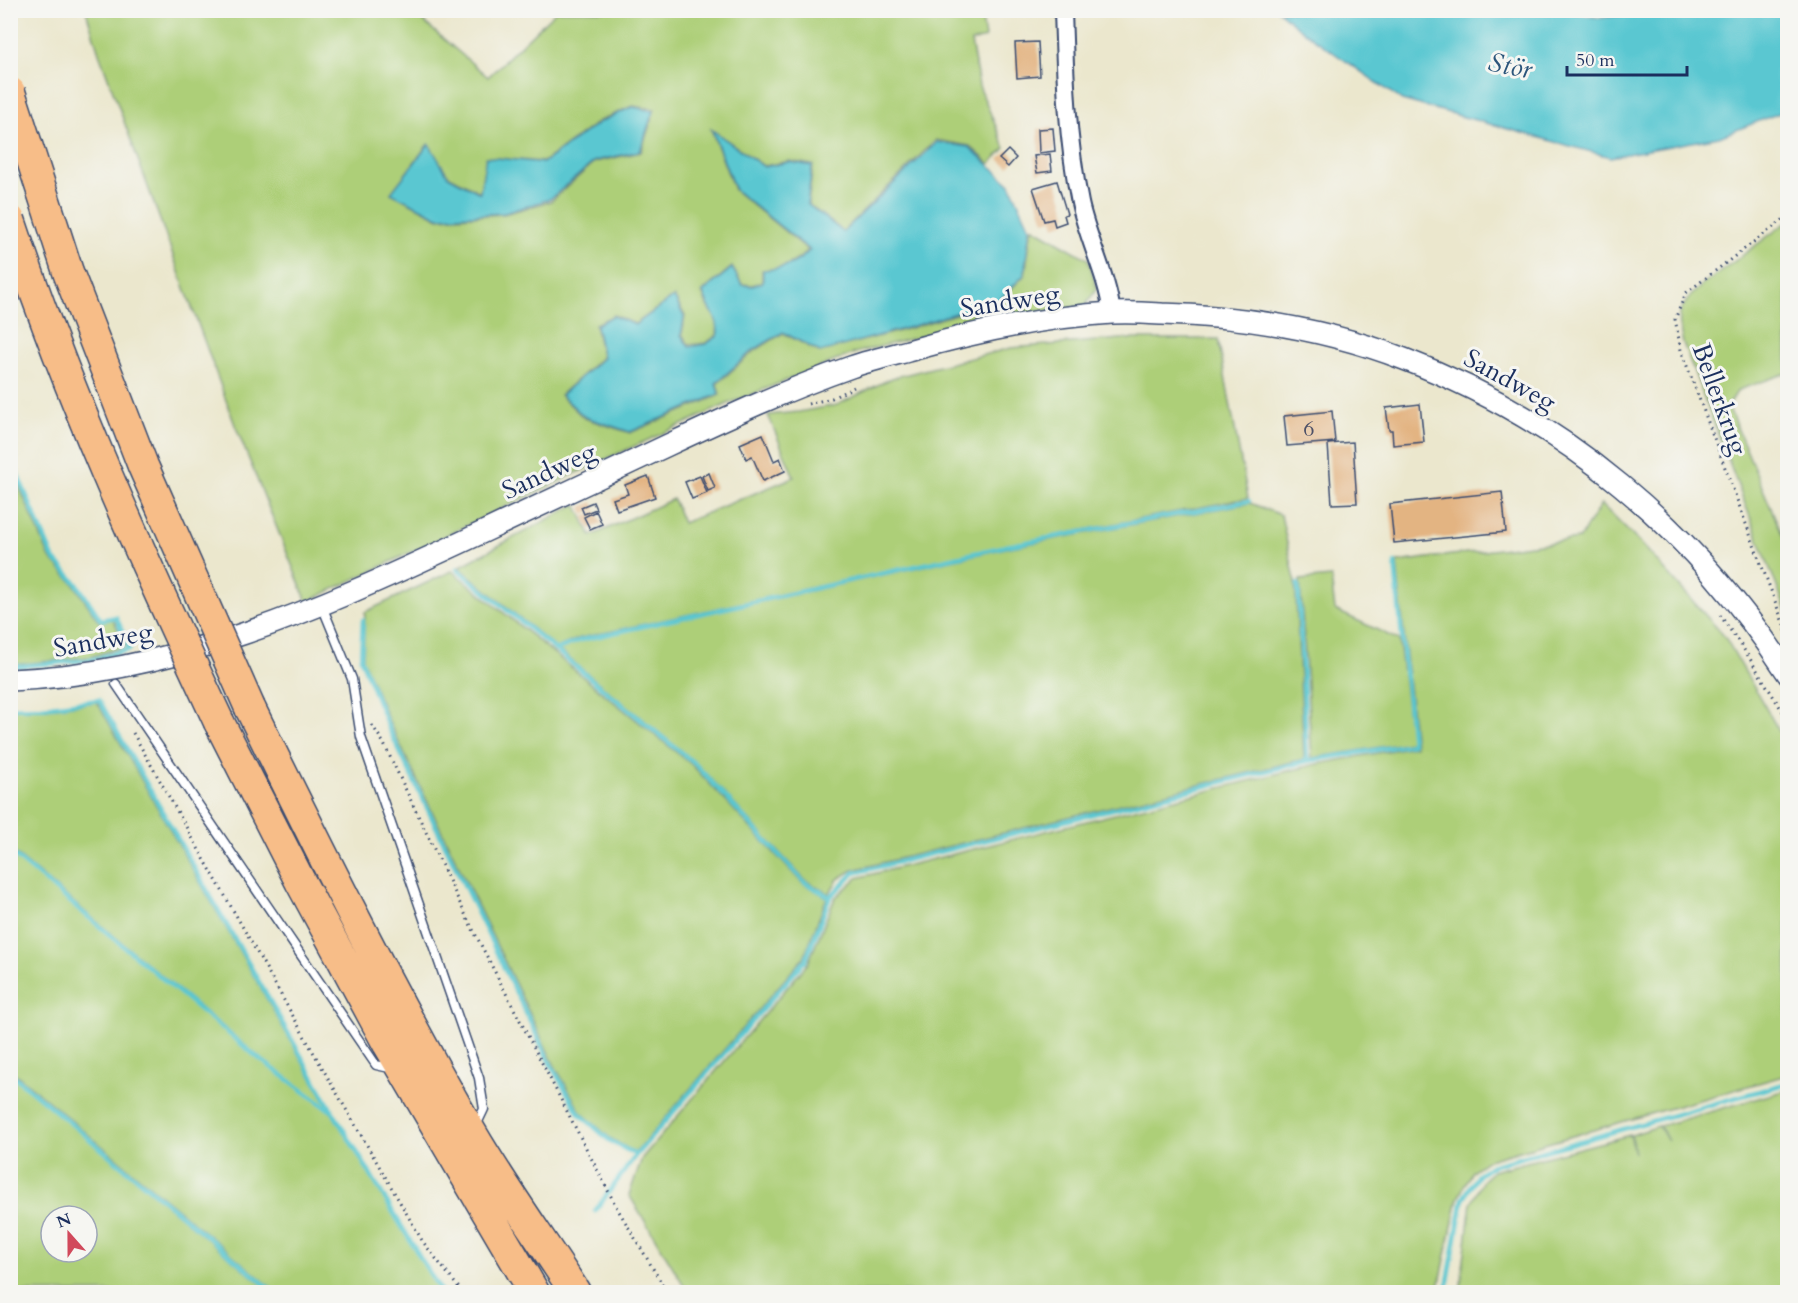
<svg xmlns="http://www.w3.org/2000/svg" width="1798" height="1303" font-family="Cardo,serif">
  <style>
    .green { fill: #adcf78; stroke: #647f6b; stroke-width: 1.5; fill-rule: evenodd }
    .water { fill: #5ac7d1; stroke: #3a7b98; stroke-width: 1.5 }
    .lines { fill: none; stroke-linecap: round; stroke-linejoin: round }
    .stream { stroke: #5ac7d1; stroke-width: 4.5 }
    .building { fill: #e3b482 }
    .service-casing { stroke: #3a4b6f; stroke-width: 11 }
    .minor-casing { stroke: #3a4b6f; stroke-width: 20 }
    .tertiary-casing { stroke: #3a4b6f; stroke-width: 24 }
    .motorway-casing { stroke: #3a4b6f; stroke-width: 33 }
    .path { stroke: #3a4b6f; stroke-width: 3; stroke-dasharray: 1.5 4.5; stroke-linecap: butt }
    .service { stroke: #fff; stroke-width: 8 }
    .minor { stroke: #fff; stroke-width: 16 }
    .tertiary { stroke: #fff; stroke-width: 21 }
    .motorway { stroke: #f7bd88; stroke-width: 30 }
    .motorway-bridge-casing { stroke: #3a4b6f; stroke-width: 33; stroke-linecap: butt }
    .motorway-bridge { stroke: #f7bd88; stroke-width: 30 }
    .labels { text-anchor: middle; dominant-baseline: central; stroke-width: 6; stroke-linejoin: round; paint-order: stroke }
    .number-label { font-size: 22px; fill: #4d5067 }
    .street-label { font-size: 26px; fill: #1b2f5e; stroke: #f6f6f2 }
    .water-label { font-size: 27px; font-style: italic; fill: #2b557b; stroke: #f6f6f2 }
  </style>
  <rect width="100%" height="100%" fill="#f6f6f2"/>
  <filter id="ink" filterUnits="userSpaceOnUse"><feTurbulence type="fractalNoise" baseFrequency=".0167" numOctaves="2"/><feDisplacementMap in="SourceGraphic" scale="12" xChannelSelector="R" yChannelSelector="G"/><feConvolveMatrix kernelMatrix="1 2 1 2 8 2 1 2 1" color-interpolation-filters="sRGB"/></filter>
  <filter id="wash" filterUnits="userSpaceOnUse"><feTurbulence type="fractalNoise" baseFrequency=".008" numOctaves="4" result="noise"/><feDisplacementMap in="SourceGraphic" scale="24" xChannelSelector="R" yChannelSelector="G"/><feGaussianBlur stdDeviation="1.35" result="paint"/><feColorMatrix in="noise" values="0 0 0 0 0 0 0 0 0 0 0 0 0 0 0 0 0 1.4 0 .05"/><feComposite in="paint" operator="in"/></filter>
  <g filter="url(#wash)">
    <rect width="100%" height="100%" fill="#ebe7cd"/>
    <path class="green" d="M86,11H411L488,77L556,11H981L985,38L971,42L979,86L1005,148L990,164L970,146L936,140L843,231L808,204L813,165L789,161L764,166L711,129L734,190L808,250C796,264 781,269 762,270V282L752,285L742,284L732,267L702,292L707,306L718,322L717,335L706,343L689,345L682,334L685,316L674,296L635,324L614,315L595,324L602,357L560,395L584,418L630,433L720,395L717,384L753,352L783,333L819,352L911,328L1000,300L1025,275L1032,227L1088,259L1097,288L1085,306L981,321L855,353L732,402L593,465L307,602L235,425L99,53ZM632,106L655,109L641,152L595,162L551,201L504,214L439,218L391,193L428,144L448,175L480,192L486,157L543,162L599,121Z
      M1787,222V373L1738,390L1728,406L1787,546V613L1683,343C1676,315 1678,307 1700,287Z
      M1121,339H1218L1248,498L1011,544L580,638L556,648L459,567L576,504L591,536L673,499L683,523L794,477L768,415L799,412L837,405L892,378L1011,348Z
      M10,465L50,558L74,584L99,622L113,619L126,646L90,657L11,665Z
      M1250,503L1281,515L1295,580L1304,759L853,870L838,879L829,894L805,880L696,763L559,650L581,641L1011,547Z
      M1601,504L1647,550L1725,637L1787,745V1075L1488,1160L1472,1171L1458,1198L1438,1292H688L629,1195L642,1158L808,963L835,898L857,878L1313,765L1415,746L1397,562L1579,539Z
      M452,571L692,765L802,883L827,897L804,957L635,1153L610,1138L581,1112L554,1064L392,728L363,660L365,612Z
      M1331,577L1335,610L1399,640L1411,742L1312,758L1300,580Z
      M97,702L329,1108L258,1056L11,850V709H41Z
      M11,853L257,1058L332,1113L440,1292H277L11,1070Z
      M11,1075L271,1292H11ZM51,1216H87V1252H51Z
      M1787,1090V1292H1460L1471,1203L1483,1180L1493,1171L1630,1135L1635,1153L1631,1135L1659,1126L1668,1141L1660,1126Z"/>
    <path class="water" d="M1555,11L1601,18L1661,10L1787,11V110L1719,137L1610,157L1402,100L1301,30L1279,11Z
      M632,107L653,111L640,151L595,161L550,199L504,213L439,217L391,193L429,144L448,176L480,193L486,157L543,163L600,122Z
      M712,130L764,167L789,162L812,166L807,204L843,232L937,142L969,147L1010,184L1030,228L1024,275L1000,299L910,327L820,352L783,332L752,351L716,383L719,394L630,432L585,417L561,395L603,358L596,325L613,316L635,325L674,297L684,317L681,335L689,347L706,344L718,336C719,315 709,312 703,292L732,268L742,285L753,286L763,282V270C782,269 797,265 810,250L735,190Z"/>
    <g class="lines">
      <path class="stream" d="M10,457L53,558L77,584L101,620L116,617L130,649L91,660L10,667
        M457,569L695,764L804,882L830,897
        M363,620L361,659L389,729L551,1065L579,1113L609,1140L636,1155
        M555,650L581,640L1011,545L1249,501
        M10,708L42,707L99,700L333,1112L441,1292
        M1307,761L1412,744L1395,563
        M10,852L257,1057L330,1110
        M10,1073L274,1292
        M595,1211L636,1155L806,959L830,897L854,873L1307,761L1298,584
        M1446,1292L1463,1199L1478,1175L1491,1166L1788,1083"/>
    </g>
    <g id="blocks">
      <path class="building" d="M1038,42L1040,76L1017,78L1015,43Z
        M1053,128L1055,151L1039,153L1038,129Z
        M1008,150L1016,158L1008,167L999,159Z
        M1050,154L1052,171L1037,173L1034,156Z
        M1057,181L1067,214L1064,215L1066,222L1055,226L1053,219L1044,221L1033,188Z
        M1420,404L1424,442L1393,445L1392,430H1389L1386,408Z
        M1332,411L1335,442L1287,446L1284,416Z
        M763,434L774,461L780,458L785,471L763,481L752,456L746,459L740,444Z
        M1353,442L1357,503L1332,504L1328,444Z
        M709,473L715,488L708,491L702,476Z
        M648,476L655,497L617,510L613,499L628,494L625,485Z
        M700,476L707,493L692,499L685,482Z
        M1502,492L1506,532L1394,543L1390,504Z
        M593,502L596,509L584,514L581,507Z
        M596,511L602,524L590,529L584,517Z"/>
    </g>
  </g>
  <g filter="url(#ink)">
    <use href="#blocks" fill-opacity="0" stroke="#3a4b6f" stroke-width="1.5"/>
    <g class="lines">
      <g class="service-casing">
        <path id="service" d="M322,606L352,679L361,737L479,1078L484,1109L475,1128
          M116,684L376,1065L394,1069"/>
      </g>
      <g class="minor-casing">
        <path id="minor" d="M1063,10C1065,75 1067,140 1080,203C1088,240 1107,275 1112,313"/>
      </g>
      <g class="tertiary-casing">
        <path id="tertiary" d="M10,680C171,674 319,609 462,542C531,510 599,477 668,445C728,417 788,389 851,367C869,361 889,356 908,351C974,332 1043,317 1112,313C1129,312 1145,313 1162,314C1245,316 1326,329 1404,359C1565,420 1694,530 1788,674"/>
      </g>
      <g class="motorway-casing">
        <path id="motorway" d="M250,708C320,851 391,994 471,1132C503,1187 541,1239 575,1292
          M219,722L300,881L388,1044L534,1292"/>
      </g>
      <path class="path" d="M1788,216L1686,293L1675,319L1681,350L1788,636
        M808,404L832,398L854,387
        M1720,615L1747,654L1788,720
        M372,725L383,742L466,916L617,1208L667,1292
        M133,733L324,1071L423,1242L462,1292"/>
      <use href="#service" class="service"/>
      <use href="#minor" class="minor"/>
      <use href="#tertiary" class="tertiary"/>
      <use href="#motorway" class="motorway"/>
      <g class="motorway-bridge-casing">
        <path id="motorway-bridge" d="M10,92L68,272L143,466L250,708
          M10,220C67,393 142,558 219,722"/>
      </g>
      <use href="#motorway-bridge" class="motorway-bridge"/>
    </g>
  </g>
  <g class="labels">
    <g class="number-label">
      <text x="1309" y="429">6</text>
    </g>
    <g class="street-label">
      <text transform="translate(1010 301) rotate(-9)">Sandweg</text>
      <text transform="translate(1510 380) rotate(29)">Sandweg</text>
      <text transform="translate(1720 399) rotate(70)">Bellerkrug</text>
      <text transform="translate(549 471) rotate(-25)">Sandweg</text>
      <text transform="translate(103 640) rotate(-10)">Sandweg</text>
    </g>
    <g class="water-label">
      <text transform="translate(1510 66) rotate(10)">Stör</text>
    </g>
  </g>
  <rect width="1798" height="1303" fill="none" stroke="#f6f6f2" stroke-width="36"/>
  <g transform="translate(69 1234) rotate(339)"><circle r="28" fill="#f6f6f2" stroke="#9ea6b7" stroke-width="1.5"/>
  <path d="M0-4.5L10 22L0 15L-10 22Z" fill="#d1495b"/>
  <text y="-9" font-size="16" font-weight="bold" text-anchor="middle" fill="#1b2f5e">N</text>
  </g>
  <path d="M1567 66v9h120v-9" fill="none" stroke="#1b2f5e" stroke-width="3"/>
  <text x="1576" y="66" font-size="18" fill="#1b2f5e" stroke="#f6f6f2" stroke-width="4.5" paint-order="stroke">50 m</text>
</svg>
